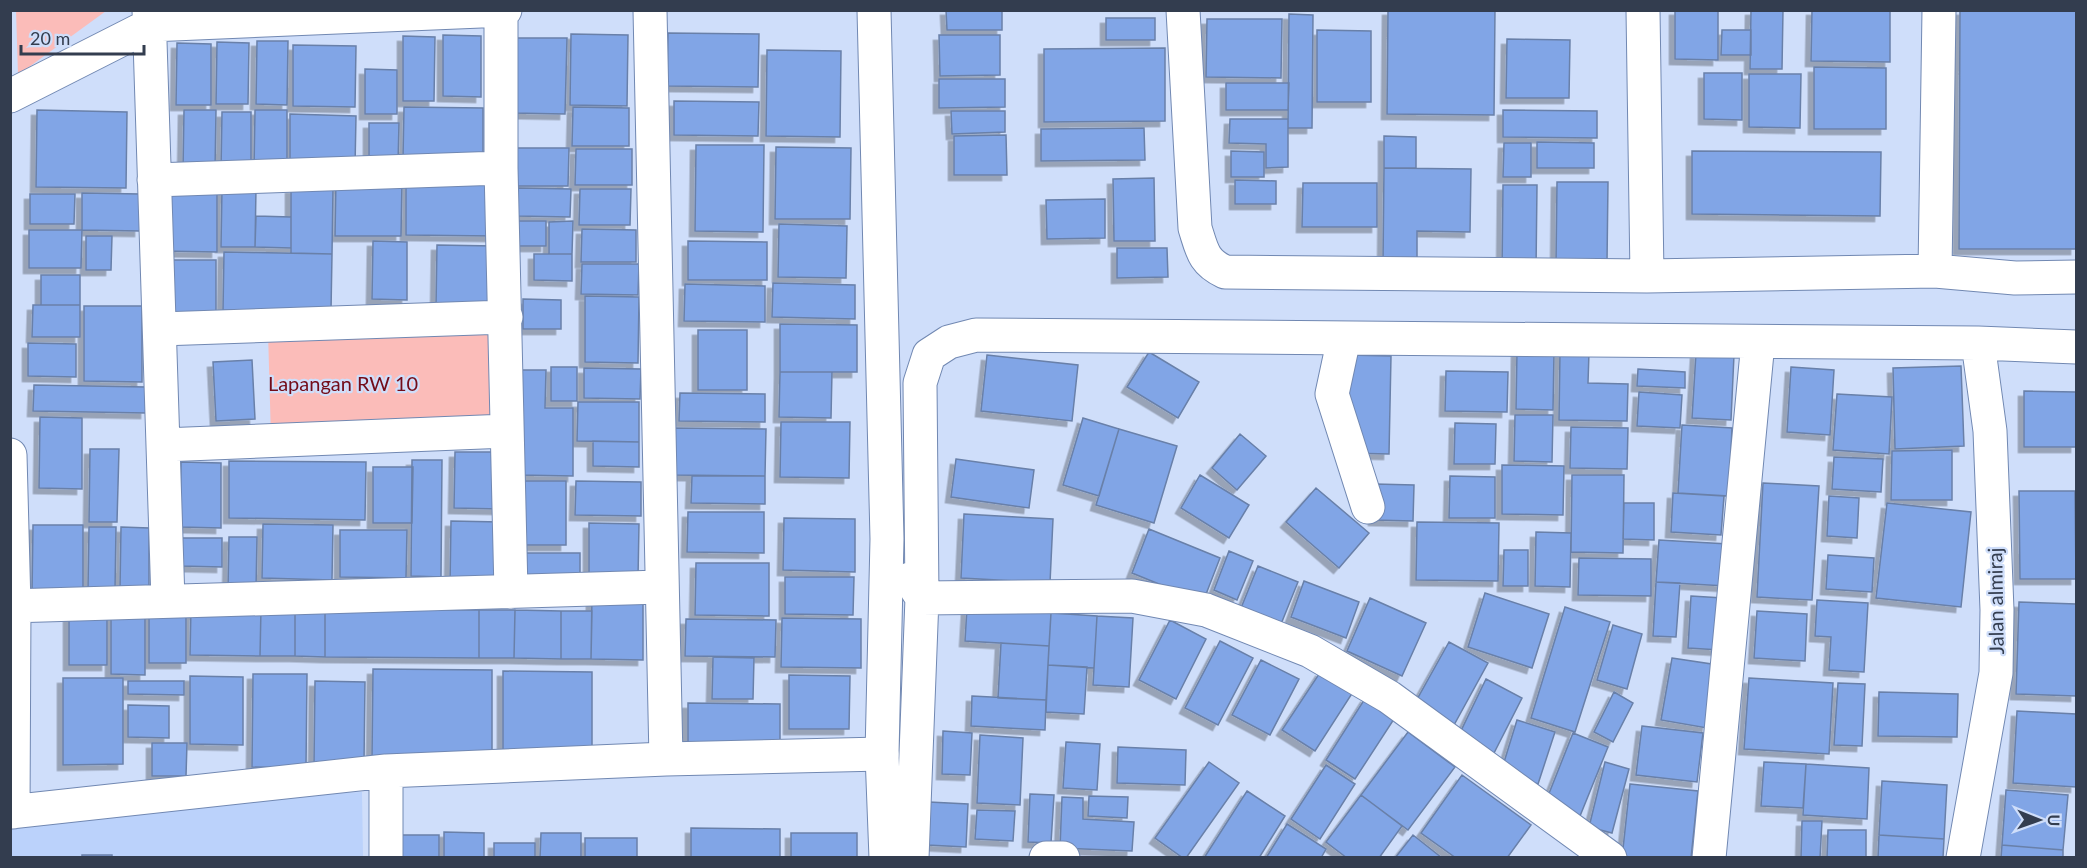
<svg xmlns="http://www.w3.org/2000/svg" width="2087" height="868" font-family="Lato,sans-serif">
  <style>
    .built { fill: #bbd2fb }
    .green { fill: #fbbcb9 }
    .building { fill: #81a5e6; stroke: #6980a9; stroke-width: 1.5; filter: url(#shadow) }
    .lines { fill: none; stroke-linecap: round; stroke-linejoin: round }
    .street-casing { stroke: #7188b2; stroke-width: 35 }
    .secondary-casing { stroke: #7188b2; stroke-width: 35 }
    .street { stroke: #fff; stroke-width: 33 }
    .secondary { stroke: #fff; stroke-width: 33 }
    .labels { text-anchor: middle; dominant-baseline: central; stroke-width: 4.5; stroke-linejoin: round; paint-order: stroke }
    .park-label { font-size: 20px; fill: #730c19; stroke: #cfdefa }
    .street-label { font-size: 20px; fill: #333d4f; stroke: #cfdefa }
  </style>
  <defs>
    <filter id="shadow"><feDropShadow dx="-5.5" dy="5.5" stdDeviation="0" flood-color="#0004"/></filter>
  </defs>
  <rect width="100%" height="100%" fill="#cfdefa"/>
  <path class="built" d="M362,792L363,857L11,858V810Z"/>
  <path class="green" d="M16,10L106,11L18,75Z
    M490,326L492,432L271,438L268,332Z"/>
  <path class="building" d="M946,10H1002V30H947Z
    M1388,10H1495L1494,115L1387,114Z
    M1675,10H1718V60L1675,59Z
    M1751,10H1783L1782,69H1750Z
    M1812,10L1890,11V62L1811,61Z
    M1960,10H2076V249H1959Z
    M1289,14L1313,15L1312,128H1288Z
    M1106,18H1155V40H1106Z
    M1207,19H1282L1281,78L1206,77Z
    M1317,30L1371,31V102H1317Z
    M1722,30H1751V55H1721Z
    M668,33L759,34L758,87L667,86Z
    M571,34L628,35L627,106L570,105Z
    M443,35L481,36V97L443,96Z
    M939,35H1000V75L940,76Z
    M403,36L435,37L434,101H403Z
    M514,38H567L565,114L512,113Z
    M1507,39L1570,40L1569,98H1506Z
    M257,41H288L287,105L256,104Z
    M217,42L249,43L248,104H216Z
    M177,43L211,44V105H176Z
    M293,45L356,46L355,107L293,106Z
    M1165,48V121L1044,122V49Z
    M767,50L841,51L840,137L766,136Z
    M1814,67L1886,68V129H1814Z
    M365,69L397,70V114H365Z
    M1704,73H1742V120L1704,119Z
    M1749,74H1801L1800,128L1749,127Z
    M939,79H1005V107L939,108Z
    M1226,83H1289L1288,110H1226Z
    M674,101L759,102L758,136L674,135Z
    M404,107L483,108V158L403,157Z
    M573,107L629,108V146H572Z
    M37,110L127,112L126,188L36,187Z
    M184,110H216L215,170L183,169Z
    M255,110H287V170L254,169Z
    M1503,110L1597,111V138L1503,137Z
    M951,111H1005V132L952,134Z
    M222,112H251V171L221,170Z
    M290,114L356,116L355,167L290,166Z
    M1230,119H1288V167L1266,168V144L1229,143Z
    M369,123H399L398,163H369Z
    M1144,128L1145,160L1041,161V129Z
    M1006,135L1007,175H954V136Z
    M1384,136L1416,137V168H1384Z
    M1537,142L1594,143V168H1537Z
    M1504,143H1531V177H1503Z
    M696,145H764L763,232L695,231Z
    M776,147L851,148L850,219H775Z
    M516,148H569L568,186H516Z
    M576,149H632V185H575Z
    M1231,151L1264,152V177H1231Z
    M1692,151L1881,152L1880,216L1692,214Z
    M1384,168L1471,169L1470,232L1417,231V262H1383Z
    M406,177L494,178L493,236L406,235Z
    M1154,178L1155,241H1114L1113,179Z
    M336,179L402,180L401,236H335Z
    M1235,180L1276,181V204H1235Z
    M1557,182H1608L1607,263H1556Z
    M1303,183H1377V227H1302Z
    M1503,185H1537L1536,271H1502Z
    M161,186H217V252L161,251Z
    M222,188H256L255,247H221Z
    M291,188H333L332,254L291,253Z
    M518,188L571,189L570,217L517,216Z
    M580,189H631L630,225H579Z
    M82,193L140,194V231L82,230Z
    M30,194H75L74,224H30Z
    M1105,199V238L1047,239L1046,200Z
    M256,216L291,217V248L255,247Z
    M513,221H546V246H513Z
    M573,221L572,254H549V222Z
    M779,224L847,226L846,278L778,277Z
    M582,229L636,230V262H581Z
    M29,230H82L81,268H29Z
    M86,236H112L111,270H86Z
    M373,241L407,242V300L372,299Z
    M688,241L767,242V280H688Z
    M437,245L494,246L493,307L436,306Z
    M1117,248H1167L1168,277L1117,278Z
    M224,252L332,254L331,311L223,310Z
    M534,254H572V281L534,280Z
    M163,260H216V313L162,312Z
    M582,264H639L638,295L581,294Z
    M41,275H80V305H41Z
    M773,283L855,285V319L772,317Z
    M685,284L765,286V322L684,321Z
    M585,296L639,297L638,363L585,362Z
    M523,299L561,300V329H523Z
    M33,305H80V337H32Z
    M84,306H142V382L84,381Z
    M780,324L857,325V372H780Z
    M698,330H747V390H698Z
    M28,343L76,344V377L28,376Z
    M1517,351L1554,352L1553,410L1516,409Z
    M1149,352L1199,382L1178,418L1127,387Z
    M1560,352H1589L1588,383L1628,384L1627,421L1559,420Z
    M1696,353L1734,355L1731,420L1692,418Z
    M987,355L1078,365L1072,421L981,411Z
    M1348,355L1391,356L1389,454L1346,453Z
    M252,360L255,419L216,421L213,362Z
    M1961,366L1964,446L1895,449L1893,368Z
    M551,367H577V401H551Z
    M1791,367L1834,370L1830,435L1787,432Z
    M584,368L641,369L640,399L584,398Z
    M1638,369L1685,372V388L1637,386Z
    M520,370H546L545,408H573V476L519,475Z
    M1446,371L1508,372L1507,412L1445,411Z
    M780,372H832L831,418L779,417Z
    M34,385L146,387V413L33,411Z
    M2024,391L2076,392V447H2024Z
    M1639,392L1682,395L1680,428L1637,426Z
    M680,393L765,394V422L679,421Z
    M1837,394L1892,397L1889,454L1833,450Z
    M578,402H639V442L577,441Z
    M1515,415H1553L1552,462L1514,461Z
    M40,417L82,418V489L39,488Z
    M1083,418L1119,429L1099,496L1063,485Z
    M781,422H850L849,478L780,477Z
    M1455,423L1496,424L1495,464H1454Z
    M1682,425L1732,428L1729,496L1678,493Z
    M1571,427L1628,428L1627,469L1570,468Z
    M674,428L766,429L765,476L673,475Z
    M1119,429L1177,446L1154,523L1096,505Z
    M1240,434L1266,456L1237,490L1212,468Z
    M593,441L639,442V467L593,466Z
    M90,449H119L117,522H89Z
    M1952,450V500H1891L1892,451Z
    M455,452H502L501,509L454,508Z
    M1834,457L1883,459L1881,492L1832,489Z
    M956,459L1034,470L1029,508L951,497Z
    M412,460H442L441,577L411,576Z
    M229,461L366,462L365,520L229,518Z
    M181,462L221,463V528L180,527Z
    M1502,465L1564,466L1563,515L1502,514Z
    M373,467H413L412,523H373Z
    M1200,475L1249,505L1229,538L1181,508Z
    M1572,475H1624L1623,553L1571,552Z
    M692,476H765V504L691,503Z
    M1450,476L1495,477V518H1449Z
    M521,481H566V545H520Z
    M576,481L641,482V516L575,515Z
    M1763,483L1819,486L1812,600L1757,597Z
    M1375,484L1414,485L1413,521L1374,520Z
    M1316,488L1369,533L1339,568L1286,522Z
    M2019,491H2075L2076,579H2020Z
    M1673,493L1724,496L1721,535L1671,532Z
    M1829,496L1859,498L1857,538L1827,536Z
    M1624,503H1654V540L1623,539Z
    M1887,503L1971,512L1961,607L1876,598Z
    M688,512H764V553L687,552Z
    M964,514L1053,519L1050,583L961,578Z
    M784,518L855,519V572L783,570Z
    M451,521L500,522V585H450Z
    M1417,522L1499,523L1498,581L1416,580Z
    M589,523L639,524L638,578L589,577Z
    M263,524L333,525L332,580L262,578Z
    M33,525H83V594H32Z
    M89,527H116L115,590L88,589Z
    M121,527L149,528V589L120,588Z
    M1149,529L1220,558L1203,602L1132,573Z
    M340,530H407L406,578L340,577Z
    M1536,532L1571,533L1570,587L1535,586Z
    M229,537H257L256,589H228Z
    M181,538H222V567L180,566Z
    M1659,540L1728,544L1726,586L1656,582Z
    M1504,550H1528V586H1503Z
    M1229,551L1253,561L1237,600L1214,590Z
    M525,553H580V586L525,585Z
    M1828,555L1874,558L1872,592L1826,589Z
    M1579,558L1651,559V596L1578,595Z
    M696,563H769V616L695,615Z
    M1258,566L1298,582L1279,629L1239,613Z
    M785,577H854L853,615L785,614Z
    M1304,581L1359,602L1346,638L1291,617Z
    M1656,582L1680,583L1676,637L1653,636Z
    M1485,593L1549,614L1532,668L1468,647Z
    M592,595L643,596V660L591,659Z
    M1691,596L1723,598L1720,650L1688,648Z
    M1370,598L1426,623L1402,676L1347,651Z
    M1817,600L1868,603L1864,672L1829,670L1831,637L1815,636Z
    M2019,602L2076,604V696L2016,694Z
    M191,607L261,608L260,656L190,655Z
    M1565,607L1610,622L1575,732L1531,718Z
    M149,608H186V663H149Z
    M261,608H295V656H260Z
    M295,608L325,609V657L295,656Z
    M967,608L1051,613L1049,646L965,641Z
    M325,609L479,610V658L325,657Z
    M479,610H515L514,658H479Z
    M515,610L561,611V659L514,658Z
    M561,611H592L591,659H561Z
    M1757,611L1807,614L1805,661L1754,658Z
    M69,612H107V665H69Z
    M111,613H145V675L111,674Z
    M1051,613L1097,616L1094,668L1048,665Z
    M1097,616L1133,618L1129,687L1093,685Z
    M782,618L861,619V668L781,667Z
    M686,619L776,620L775,657L685,656Z
    M1170,620L1206,639L1176,699L1139,680Z
    M1613,625L1642,634L1627,689L1597,680Z
    M1220,641L1253,658L1218,725L1185,708Z
    M1449,642L1488,663L1454,725L1415,703Z
    M1001,643L1049,646L1046,700L998,698Z
    M713,657L754,658L753,699H712Z
    M1672,658L1718,665L1707,728L1661,720Z
    M1261,660L1299,679L1270,735L1232,715Z
    M1048,665L1087,667L1084,714L1046,712Z
    M373,669L492,670V758H372Z
    M503,671L592,672V755L503,754Z
    M1321,671L1353,692L1315,751L1282,730Z
    M253,674H307L306,768L252,767Z
    M789,675L850,676L849,729H789Z
    M190,676L243,677V745L190,744Z
    M63,678H123V764L63,765Z
    M1749,678L1833,683L1829,754L1744,749Z
    M1486,679L1522,698L1493,755L1458,737Z
    M128,681H184V695L128,694Z
    M315,681L365,682L364,764H314Z
    M1838,683L1865,684L1862,746L1834,745Z
    M1614,692L1633,703L1613,742L1594,732Z
    M1879,692L1958,694L1957,737L1878,736Z
    M972,696L1046,700L1045,730L971,726Z
    M1366,697L1396,716L1355,779L1326,760Z
    M688,703L780,704V753L688,752Z
    M128,705L169,706V738L128,737Z
    M2017,711L2076,714V787L2013,783Z
    M1517,720L1555,732L1538,784L1501,772Z
    M1642,726L1703,733L1697,782L1636,775Z
    M943,731L972,733L970,775L942,774Z
    M1408,732L1455,767L1408,830L1361,795Z
    M1573,733L1608,747L1580,816L1546,801Z
    M980,735L1023,738L1020,805L977,803Z
    M1066,742L1100,744L1097,790L1063,788Z
    M152,743H187L186,776H152Z
    M1118,747L1186,750L1185,785L1117,783Z
    M1209,762L1239,783L1186,858H1183L1155,838Z
    M1605,762L1629,769L1612,833L1589,827Z
    M1764,762L1806,764L1803,808L1761,806Z
    M1806,764L1869,768L1867,819L1803,815Z
    M1326,765L1355,784L1320,839L1291,819Z
    M1462,775L1531,825L1507,858H1456L1421,833Z
    M1882,781L1947,785L1944,839L1879,835Z
    M1630,784L1698,791L1691,858H1622Z
    M2006,790L2068,795L2063,850L2002,845Z
    M1247,791L1285,816L1259,858H1204Z
    M1030,794L1054,795L1051,843L1028,842Z
    M1361,795L1402,826L1379,858H1347L1326,842Z
    M1089,796L1128,797L1127,818L1088,816Z
    M1062,797L1083,798V819L1134,822L1132,851L1060,848Z
    M929,802L968,804L966,847L927,845Z
    M977,810L1015,811L1013,841L975,839Z
    M1802,821H1822L1820,858H1801Z
    M1287,824L1326,849L1321,858H1266Z
    M691,828L780,829V858H691Z
    M1828,830H1866V858H1827Z
    M444,832L484,833V858H444Z
    M541,833H581V858H540Z
    M791,833H857V858H791Z
    M401,835H439V858H401Z
    M1413,835L1442,858H1395Z
    M1879,835L1944,839L1943,858H1878Z
    M585,838H637V858H585Z
    M494,843H535V858H494Z
    M2002,845L2063,850V858H2001Z
    M82,855H112V858H82Z"/>
  <g class="lines">
    <g class="street-casing">
      <path id="street" d="M149,10L168,601
        M501,10V168L511,592
        M650,10L666,759
        M1183,10L1195,228C1202,250 1203,262 1225,272L1647,276L1935,271L2015,278L2076,277
        M1643,10L1647,276
        M10,96L150,25L505,10
        M154,180L501,168
        M1935,271L1939,10
        M160,329L506,317
        M1344,338L1332,394L1368,507
        M163,445L507,431
        M10,455L14,606L13,812
        M910,579L922,598L1132,596L1206,610L1310,651L1389,697L1610,858
        M10,606L661,587
        M386,771V858
        M10,812L386,771L666,759L882,754
        M912,858L922,598L920,383L929,355L949,342L976,335L1978,343L2076,347
        M1046,858H1063
        M1709,858L1758,342
        M1963,858L1996,673L1997,610L1990,431L1978,343"/>
    </g>
    <g class="secondary-casing">
      <path id="secondary" d="M874,10L887,539L882,754L886,858"/>
    </g>
    <use href="#street" class="street"/>
    <use href="#secondary" class="secondary"/>
  </g>
  <g class="labels">
    <g class="park-label">
      <text x="343" y="383">Lapangan RW 10</text>
    </g>
    <g class="street-label">
      <text transform="translate(1995 601) rotate(-91)">Jalan almiraj</text>
    </g>
  </g>
  <rect width="2087" height="868" fill="none" stroke="#333d4f" stroke-width="24"/>
  <g transform="translate(2039 820) rotate(91)" stroke="#cfdefa" stroke-width="4.5" paint-order="stroke">
  <path d="M0-4.5L10 22L0 15L-10 22Z" fill="#333d4f"/>
  <text y="-9" font-size="16" font-weight="bold" text-anchor="middle" fill="#333d4f">U</text>
  </g>
  <path d="M21 45v9h123v-9" fill="none" stroke="#333d4f" stroke-width="3"/>
  <text x="30" y="45" font-size="18" fill="#333d4f" stroke="#cfdefa" stroke-width="4.5" paint-order="stroke">20 m</text>
</svg>
